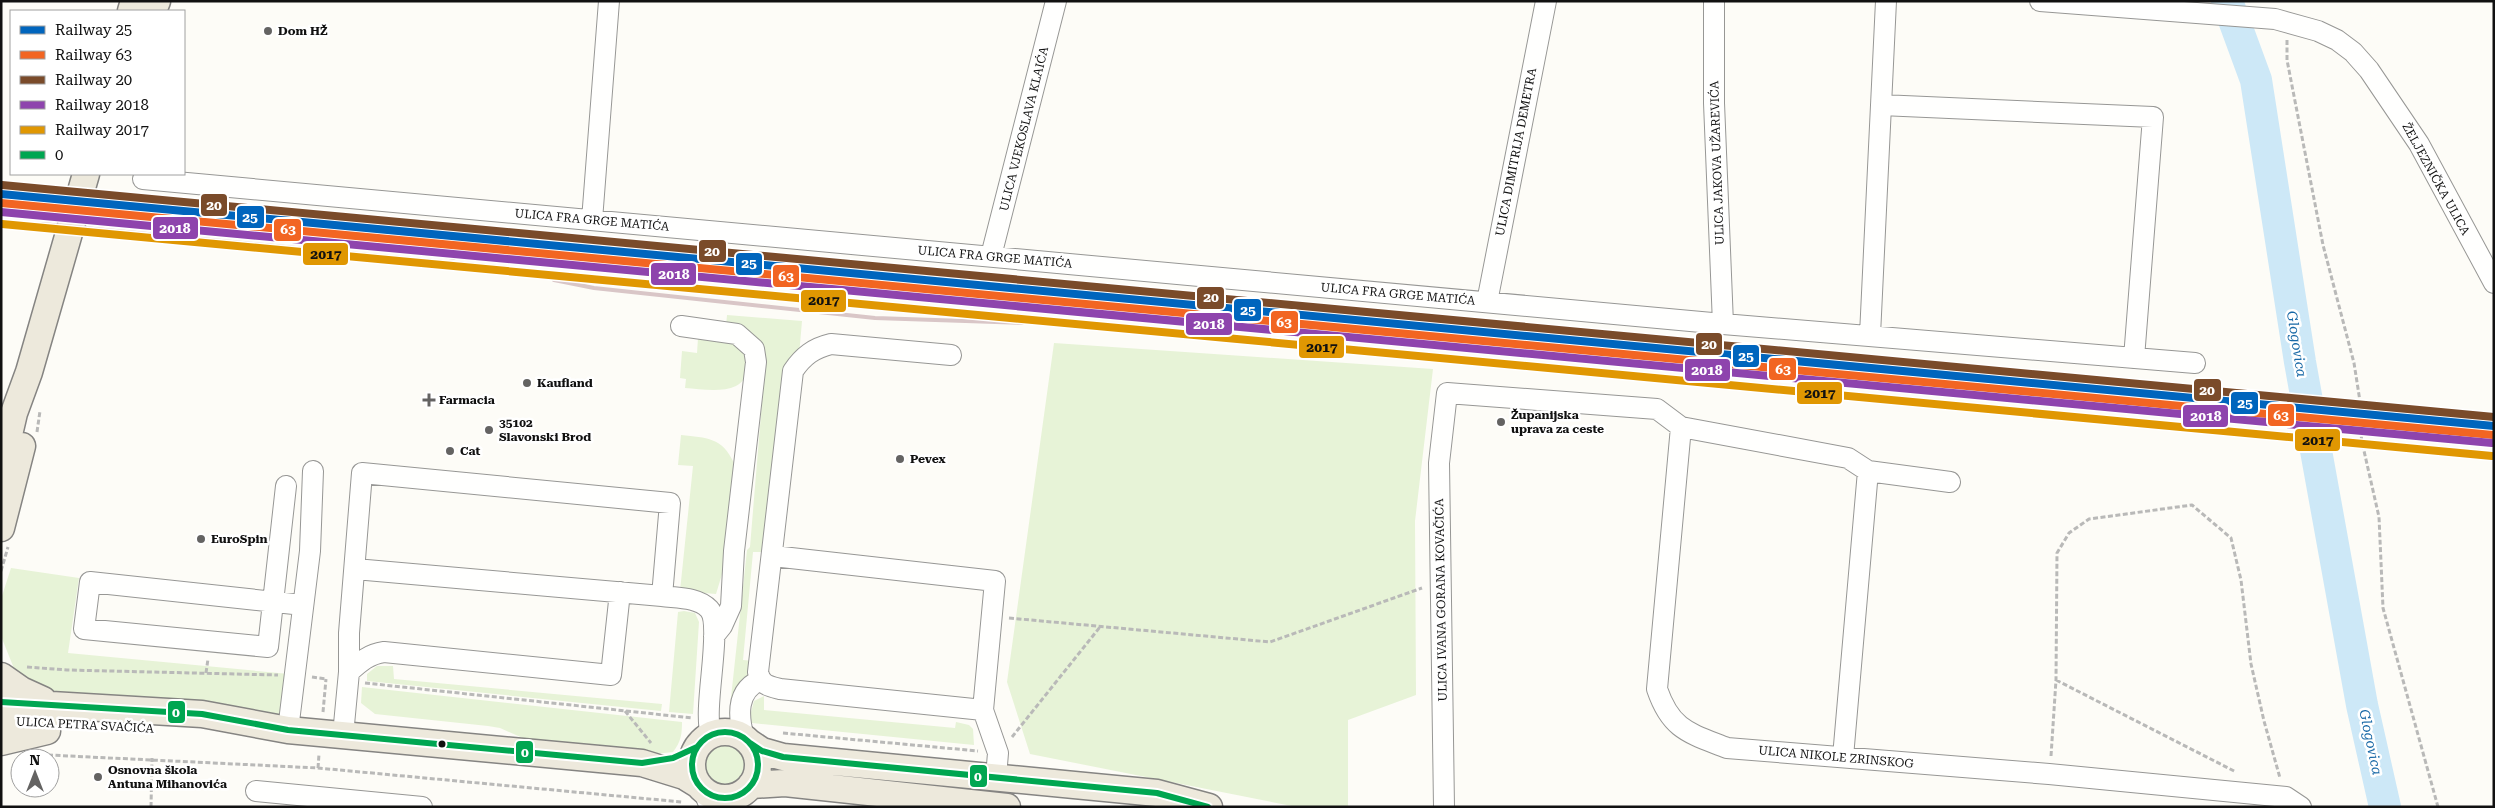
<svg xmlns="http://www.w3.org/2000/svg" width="2495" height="808" font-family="'Roboto Serif',serif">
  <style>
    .green { fill: #e7f3d7 }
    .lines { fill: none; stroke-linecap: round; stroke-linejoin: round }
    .river { stroke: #cde8f7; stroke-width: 32 }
    .minor-casing { stroke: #979795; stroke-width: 22 }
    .major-casing { stroke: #858482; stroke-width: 29 }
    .path { stroke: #b9b9b8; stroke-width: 3; stroke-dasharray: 5 2.5; stroke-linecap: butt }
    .minor { stroke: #fffffe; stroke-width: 20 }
    .major { stroke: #ede9dc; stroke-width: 26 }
    .rail { stroke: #d9c6c7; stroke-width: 4 }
    .bus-1-casing { stroke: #fff; stroke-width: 10 }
    .bus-1 { stroke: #00a651; stroke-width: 6 }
    .rail-1-casing { stroke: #fff; stroke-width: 11 }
    .rail-2-casing { stroke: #fff; stroke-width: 11 }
    .rail-3-casing { stroke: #fff; stroke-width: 11 }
    .rail-4-casing { stroke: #fff; stroke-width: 11 }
    .rail-5-casing { stroke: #fff; stroke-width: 11 }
    .rail-1 { stroke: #0065bd; stroke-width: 8 }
    .rail-2 { stroke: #f26522; stroke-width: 8 }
    .rail-3 { stroke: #7a4b2a; stroke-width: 8 }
    .rail-4 { stroke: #8e44ad; stroke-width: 8 }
    .rail-5 { stroke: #e09702; stroke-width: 8 }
    .poi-dot { fill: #646362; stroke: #fff; stroke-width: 2 }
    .bus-dot { fill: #111; stroke: #fff; stroke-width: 2 }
    .labels { text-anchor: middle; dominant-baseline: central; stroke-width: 5; stroke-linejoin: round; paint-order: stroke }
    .poi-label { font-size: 12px; font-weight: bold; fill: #111; stroke: #fff; text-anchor: start }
    .street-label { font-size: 12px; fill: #111; stroke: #fff }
    .water-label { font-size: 14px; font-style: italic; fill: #1768a6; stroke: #fff }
    .line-badge { stroke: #fff; stroke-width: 2 }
    .badge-label { font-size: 14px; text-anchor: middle; font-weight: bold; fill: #fff }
    .pale-badge-label { font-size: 14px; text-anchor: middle; font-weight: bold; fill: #111 }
  </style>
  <rect width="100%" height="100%" fill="#fdfcf7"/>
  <path class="green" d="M727,315L802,321L799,356L792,357L787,361L783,375L766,552H753L743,660L754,661L733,716H729L747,550L750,547L765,366C757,338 757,331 726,326Z
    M698,338C707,339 725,337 733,342C748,351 755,376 736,386C721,393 700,389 685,388L686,379L680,378L682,351L697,353Z
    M1054,343L1433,369L1415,521L1416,695L1348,720V807H1297L1030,754L1007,682Z
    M681,435C707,438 722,437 734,463L726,561L716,594L680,591L693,466L678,465Z
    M11,568L79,578L68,653L289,674L282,714L269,717L56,697L17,676L1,636V599Z
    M684,611L695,613L699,622L693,714L669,712L678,612Z
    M377,666H393L394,679L662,704L661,711L367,681V674Z
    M362,687L682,722C682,734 681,742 673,752L655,754L525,739L500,728L488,726L375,714L361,703Z
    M764,696V710L955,728L956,722L969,725L973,729L974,745L752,723L750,716L754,701Z
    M704 764a20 20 0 1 1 40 0a20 20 0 1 1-40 0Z"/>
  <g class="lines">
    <path class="river" d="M2227,1L2256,80L2300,362L2362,705L2385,807"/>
    <g class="minor-casing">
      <path id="minor" d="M1714,1V103L1723,324
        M2040,1L2275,19L2318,31L2337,40L2353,52L2369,70L2419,144L2494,283
        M1881,105L2153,117L2134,358
        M143,179L1723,324L2195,363
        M592,220L609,1
        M991,256L1056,1
        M1487,302L1546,1
        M681,326L737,334L754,349L756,362L734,551L731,606L722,626L714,636
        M1870,335L1886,1
        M951,355L831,344C814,348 803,356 793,371L758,672C761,685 768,686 780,689L983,710
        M1681,427L1657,689C1671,730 1689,733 1727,748L2049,774L2286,797L2301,807
        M286,486L268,647L84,629L90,582L303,605
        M773,556L995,581L983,710L998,753L996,777
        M355,569L662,596C677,598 698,597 709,609C724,625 702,707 711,735
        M349,672C360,662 369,654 384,652L611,675L620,592
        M288,730L310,551L313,471
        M343,735L349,672V633L362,473L670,503L662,596
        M744,738C738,716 736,691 760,680
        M1843,757L1868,471
        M703,790L710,807
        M256,791L422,807
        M731,807L739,795
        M1444,807L1439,463L1447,393L1657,409L1681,427L1848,458L1868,471L1950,482"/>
    </g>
    <g class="major-casing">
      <path id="major" d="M131,11L134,1
        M153,11L157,1
        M1,469L14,413L29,372L86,174
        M1,528L22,446
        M1,676L21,690L43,700
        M1,702L202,714L288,730L642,763L684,776L697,784
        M1,721L45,723
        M692 765a33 33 0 1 1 66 0a33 33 0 1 1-66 0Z
        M1,742L47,731
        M750,743L762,751L783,757L1157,793L1209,807
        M751,785L785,783L1007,807"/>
    </g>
    <path class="path" d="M2287,40V60L2323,245L2354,363L2362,414L2360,427L2362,442L2379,517L2383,608L2438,807
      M37,432L40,411
      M1,571L8,547
      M1009,618L1270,642L1422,588
      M27,667L67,670L278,675
      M206,673L208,659
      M312,677L326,679
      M2056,680L2236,772
      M365,683L692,718
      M625,711L651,743
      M323,712L326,679
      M783,733L978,751
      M1012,737L1100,627
      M48,755L318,768L682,802
      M2051,756L2056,680L2057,553L2069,533L2089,519L2192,505L2231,538L2241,580L2251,664L2264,721L2280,778
      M318,768L319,754
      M151,807L152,758"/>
    <use href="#minor" class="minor"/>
    <use href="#major" class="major"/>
    <path class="rail" d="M1,207H4
      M42,224L2141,423L2494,453
      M383,243L454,258
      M554,280L594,288L875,318L1022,323"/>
    <g class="bus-1-casing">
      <path id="bus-1" d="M1,702L202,714L288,730L642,763L673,758L697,747
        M692 765a33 33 0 1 1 66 0a33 33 0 1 1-66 0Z
        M750,743L762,751L783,757L1157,793L1208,807"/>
    </g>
    <use href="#bus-1" class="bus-1"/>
    <g class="rail-1-casing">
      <path id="rail-1" d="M1,194L2494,426"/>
    </g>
    <g class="rail-2-casing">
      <path id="rail-2" d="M1,203L2493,435"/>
    </g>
    <g class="rail-3-casing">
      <path id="rail-3" d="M2,185L2494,417"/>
    </g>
    <g class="rail-4-casing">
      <path id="rail-4" d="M1,212L2492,443"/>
    </g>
    <g class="rail-5-casing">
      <path id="rail-5" d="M2,224L2492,456"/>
    </g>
    <use href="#rail-1" class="rail-1"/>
    <use href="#rail-2" class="rail-2"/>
    <use href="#rail-3" class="rail-3"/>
    <use href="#rail-4" class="rail-4"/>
    <use href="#rail-5" class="rail-5"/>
  </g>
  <g class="poi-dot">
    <circle cx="268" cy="31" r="5"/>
    <circle cx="527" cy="383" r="5"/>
    <path d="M426.5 392.5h5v5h5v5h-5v5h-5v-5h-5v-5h5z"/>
    <circle cx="1501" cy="422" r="5"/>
    <circle cx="489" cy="430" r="5"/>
    <circle cx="450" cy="451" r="5"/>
    <circle cx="900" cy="459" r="5"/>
    <circle cx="201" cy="539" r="5"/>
    <circle cx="98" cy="777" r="5"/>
  </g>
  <circle class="bus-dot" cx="442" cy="744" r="4.5"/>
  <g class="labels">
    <g class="poi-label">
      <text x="278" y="31">Dom HŽ</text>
      <text x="537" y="383">Kaufland</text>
      <text x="439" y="400">Farmacia</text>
      <text x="1511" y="415">Županijska<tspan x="1511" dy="14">uprava za ceste</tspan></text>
      <text x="499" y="423">35102<tspan x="499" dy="14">Slavonski Brod</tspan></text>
      <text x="460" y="451">Cat</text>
      <text x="910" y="459">Pevex</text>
      <text x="211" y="539">EuroSpin</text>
      <text x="108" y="770">Osnovna škola<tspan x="108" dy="14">Antuna Mihanovića</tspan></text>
    </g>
    <g class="street-label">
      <text transform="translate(1024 129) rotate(-76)">ULICA VJEKOSLAVA KLAIĆA</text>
      <text transform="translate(1516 152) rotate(-79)">ULICA DIMITRIJA DEMETRA</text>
      <text transform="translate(1717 163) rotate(-92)">ULICA JAKOVA UŽAREVIĆA</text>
      <text transform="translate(2436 179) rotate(61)">ŽELJEZNIČKA ULICA</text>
      <text transform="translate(592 220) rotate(5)">ULICA FRA GRGE MATIĆA</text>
      <text transform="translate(995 257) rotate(5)">ULICA FRA GRGE MATIĆA</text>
      <text transform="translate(1398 294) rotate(5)">ULICA FRA GRGE MATIĆA</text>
      <text transform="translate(1441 600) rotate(-91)">ULICA IVANA GORANA KOVAČIĆA</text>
      <text transform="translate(85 725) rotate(3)">ULICA PETRA SVAČIĆA</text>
      <text transform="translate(1836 757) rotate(5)">ULICA NIKOLE ZRINSKOG</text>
    </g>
    <g class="water-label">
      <text transform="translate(2297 344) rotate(81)">Glogovica</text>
      <text transform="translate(2371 742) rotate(78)">Glogovica</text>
    </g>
  </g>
  <g class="line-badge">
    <rect x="200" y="193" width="28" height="24" rx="5" fill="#7a4b2a"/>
    <rect x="236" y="205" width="29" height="24" rx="5" fill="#0065bd"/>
    <rect x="152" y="216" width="47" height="24" rx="5" fill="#8e44ad"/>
    <rect x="273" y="218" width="29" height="24" rx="5" fill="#f26522"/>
    <rect x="698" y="239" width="29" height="24" rx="5" fill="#7a4b2a"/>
    <rect x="302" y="242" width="47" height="24" rx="5" fill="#e09702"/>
    <rect x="735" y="252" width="28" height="24" rx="5" fill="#0065bd"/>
    <rect x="650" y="262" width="47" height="24" rx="5" fill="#8e44ad"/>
    <rect x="772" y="264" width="28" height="24" rx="5" fill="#f26522"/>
    <rect x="1196" y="286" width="29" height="24" rx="5" fill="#7a4b2a"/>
    <rect x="800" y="289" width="47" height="24" rx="5" fill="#e09702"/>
    <rect x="1233" y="298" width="29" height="24" rx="5" fill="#0065bd"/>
    <rect x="1270" y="310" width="29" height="24" rx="5" fill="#f26522"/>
    <rect x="1185" y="312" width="48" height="24" rx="5" fill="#8e44ad"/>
    <rect x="1695" y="332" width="28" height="24" rx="5" fill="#7a4b2a"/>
    <rect x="1298" y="335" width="47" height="24" rx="5" fill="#e09702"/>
    <rect x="1732" y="344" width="28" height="24" rx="5" fill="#0065bd"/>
    <rect x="1768" y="357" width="29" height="24" rx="5" fill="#f26522"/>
    <rect x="1684" y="358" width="47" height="24" rx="5" fill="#8e44ad"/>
    <rect x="2193" y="378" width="29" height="24" rx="5" fill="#7a4b2a"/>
    <rect x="1796" y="381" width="47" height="24" rx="5" fill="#e09702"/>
    <rect x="2230" y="391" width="29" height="24" rx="5" fill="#0065bd"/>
    <rect x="2267" y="403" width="28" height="24" rx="5" fill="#f26522"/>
    <rect x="2182" y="404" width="47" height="24" rx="5" fill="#8e44ad"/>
    <rect x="2294" y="428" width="47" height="24" rx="5" fill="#e09702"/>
    <rect x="167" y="700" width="19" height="24" rx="5" fill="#00a651"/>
    <rect x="515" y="740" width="19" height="24" rx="5" fill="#00a651"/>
    <rect x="969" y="764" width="19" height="24" rx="5" fill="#00a651"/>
  </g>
  <g class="badge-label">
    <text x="214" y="210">20</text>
    <text x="250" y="222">25</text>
    <text x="175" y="233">2018</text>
    <text x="288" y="234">63</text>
    <text x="712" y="256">20</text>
    <text x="749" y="268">25</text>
    <text x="674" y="279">2018</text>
    <text x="786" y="281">63</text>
    <text x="1211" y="302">20</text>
    <text x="1248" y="315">25</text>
    <text x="1284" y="327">63</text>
    <text x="1209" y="329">2018</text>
    <text x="1709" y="349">20</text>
    <text x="1746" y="361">25</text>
    <text x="1783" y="374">63</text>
    <text x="1707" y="375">2018</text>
    <text x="2207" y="395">20</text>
    <text x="2245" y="408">25</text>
    <text x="2281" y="420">63</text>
    <text x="2206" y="421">2018</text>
    <text x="176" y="717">0</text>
    <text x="525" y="757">0</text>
    <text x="978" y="781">0</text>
  </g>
  <g class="pale-badge-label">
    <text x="326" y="259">2017</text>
    <text x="824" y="305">2017</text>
    <text x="1322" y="352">2017</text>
    <text x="1820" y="398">2017</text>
    <text x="2318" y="445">2017</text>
  </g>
  <rect width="2495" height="808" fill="none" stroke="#111111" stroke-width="5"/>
  <rect x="10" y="10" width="175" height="165" fill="#ffffff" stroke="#a0a0a0"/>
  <rect x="20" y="26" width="25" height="8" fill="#0065bd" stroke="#a0a0a0"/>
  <text x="55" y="35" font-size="15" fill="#111111">Railway 25</text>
  <rect x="20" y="51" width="25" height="8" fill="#f26522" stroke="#a0a0a0"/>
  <text x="55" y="60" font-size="15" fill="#111111">Railway 63</text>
  <rect x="20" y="76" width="25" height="8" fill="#7a4b2a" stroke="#a0a0a0"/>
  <text x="55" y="85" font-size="15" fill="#111111">Railway 20</text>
  <rect x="20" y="101" width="25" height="8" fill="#8e44ad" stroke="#a0a0a0"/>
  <text x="55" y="110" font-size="15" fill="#111111">Railway 2018</text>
  <rect x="20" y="126" width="25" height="8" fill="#e09702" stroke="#a0a0a0"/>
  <text x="55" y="135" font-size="15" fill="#111111">Railway 2017</text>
  <rect x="20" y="151" width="25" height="8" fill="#00a651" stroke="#a0a0a0"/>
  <text x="55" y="160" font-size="15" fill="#111111">0</text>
  <g transform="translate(35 773)"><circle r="24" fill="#ffffff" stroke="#a0a0a0"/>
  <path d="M0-4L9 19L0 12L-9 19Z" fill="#646362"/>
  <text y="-8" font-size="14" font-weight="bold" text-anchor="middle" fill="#111111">N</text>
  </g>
</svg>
